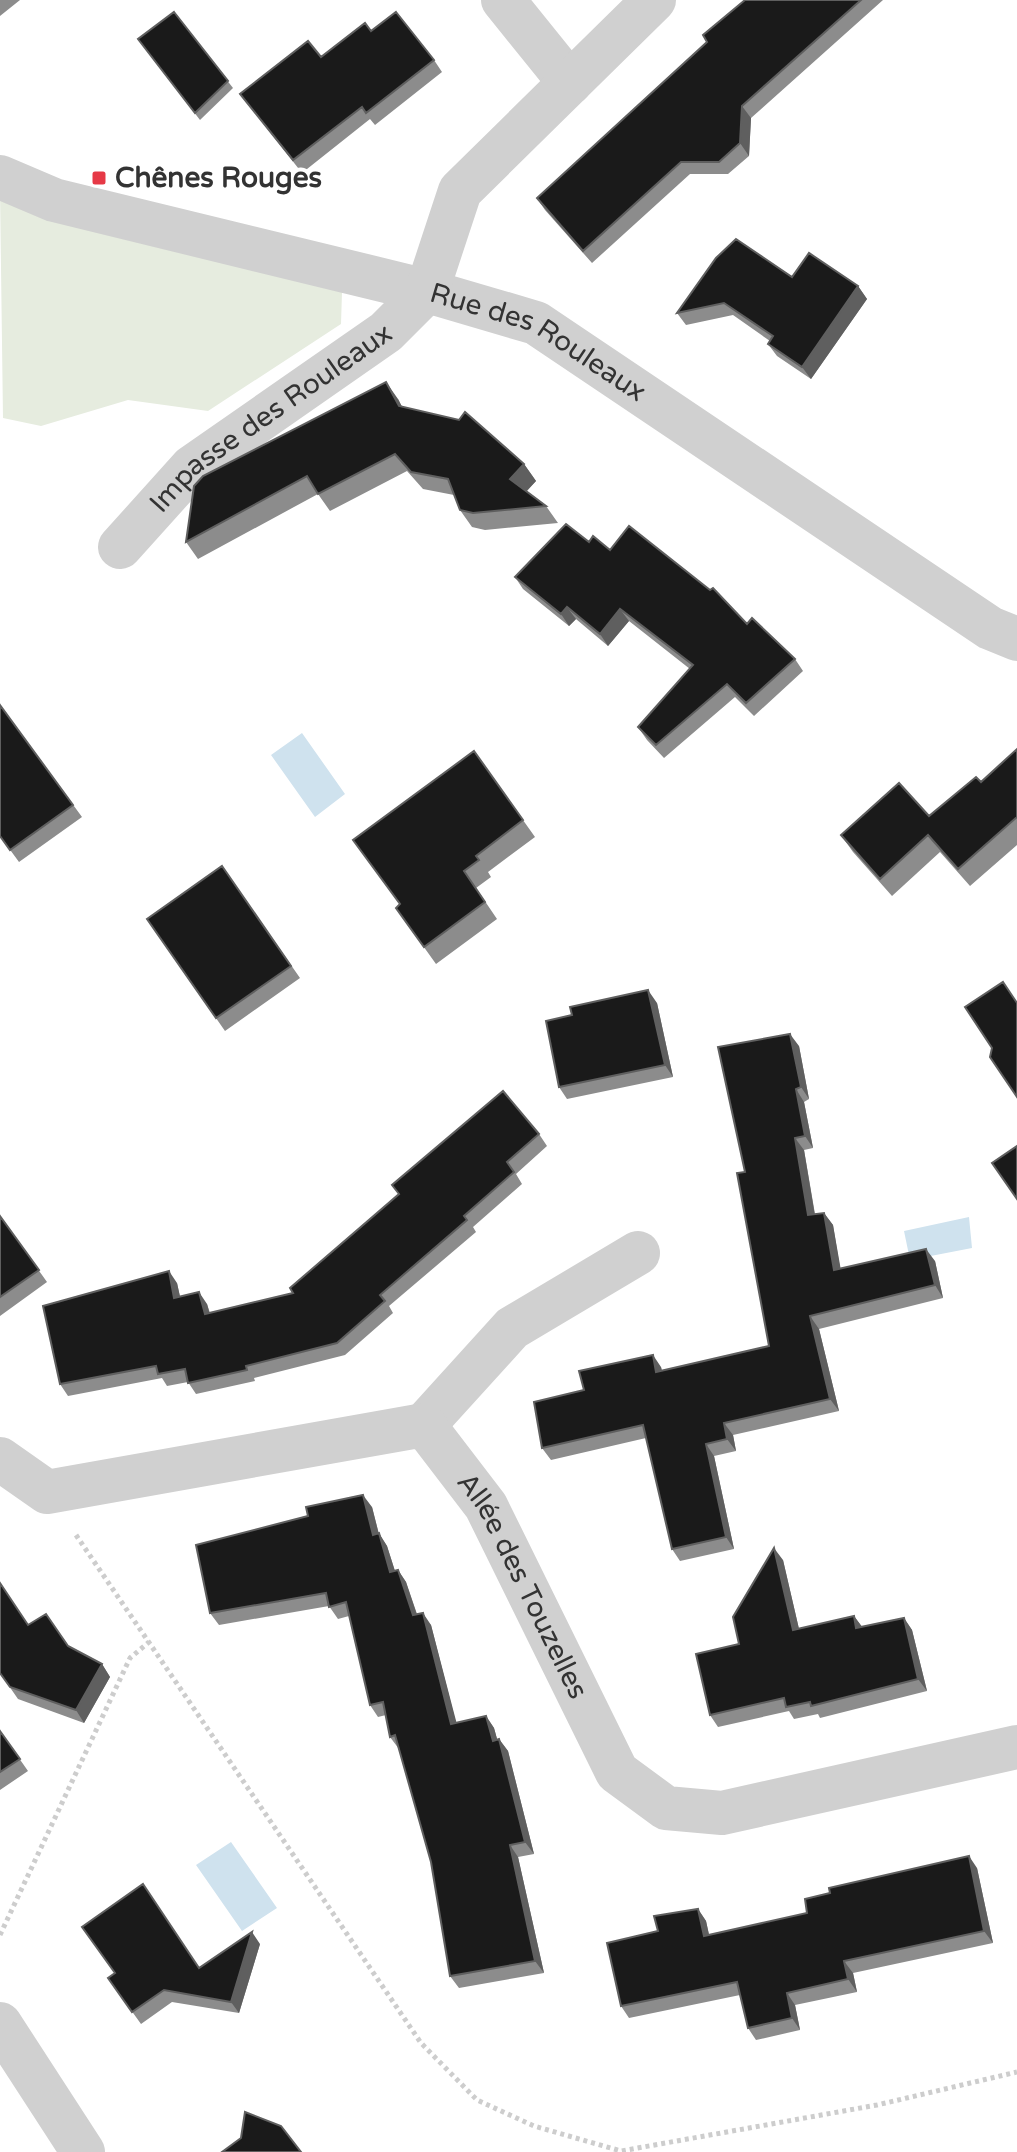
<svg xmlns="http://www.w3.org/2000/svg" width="1017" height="2152" font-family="'Varela Round',sans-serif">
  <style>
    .green { fill: #e6ecdf }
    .water { fill: #cfe2ee }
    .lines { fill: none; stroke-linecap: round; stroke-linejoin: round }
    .path { stroke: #cdcdcd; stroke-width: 5; stroke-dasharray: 4 4; stroke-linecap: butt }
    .minor { stroke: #d0d0d0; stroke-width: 44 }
    .wall { fill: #8c8c8c }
    .shaded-wall { fill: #5f5f5f }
    .building { fill: #1a1a1a; stroke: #5f5f5f; stroke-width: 2 }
    .poi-dot { fill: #e63946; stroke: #fff; stroke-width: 3 }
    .labels { text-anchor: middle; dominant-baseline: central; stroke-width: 8; stroke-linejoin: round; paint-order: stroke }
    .poi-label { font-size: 28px; font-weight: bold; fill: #333; stroke: #fff; text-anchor: start }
    .street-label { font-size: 28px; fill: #333; stroke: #fff }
  </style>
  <rect width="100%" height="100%" fill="#fff"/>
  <path class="green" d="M0,191L342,292L341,324L208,411L128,400L41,426L3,418Z"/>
  <path class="water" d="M302,733L345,794L315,817L271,755Z
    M969,1217L972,1248L910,1260L904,1231Z
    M231,1842L277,1908L242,1931L196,1865Z"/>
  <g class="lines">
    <path class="path" d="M76,1535L421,2043L477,2100L534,2126L621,2151L877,2105L1017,2072
      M0,1935L130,1658L149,1642"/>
    <g class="minor">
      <path d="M503,0L570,83"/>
      <path id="s1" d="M0,177L54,200L427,291L536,323L990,628L1017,639"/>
      <path id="s2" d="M120,547L192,467L386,332L427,291L460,191L654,0"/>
      <path d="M424,1425L512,1328L638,1253"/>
      <path id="s3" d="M0,1459L47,1492L424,1425L486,1506L617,1772L666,1808L722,1813L1017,1747"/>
      <path d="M0,2024L83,2152"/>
    </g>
  </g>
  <path class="wall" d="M0,0H20L0,16Z
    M745,0H883L751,118L749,156L728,174H690L592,263L545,210L537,198L707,42Z
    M174,12L233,88L200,120L138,39Z
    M371,31L434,60L442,72L375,125L370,119L302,173L240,94L321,57Z
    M792,277L858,286L867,299L811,379L777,356L768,344L770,341L733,315L686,325L677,313Z
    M398,399L402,407L524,464L536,481L526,492L546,506L558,523L485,530L472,527L460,510L454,495L423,489L407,471L330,511L318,494L198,559L186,542Z
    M589,542L610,550L747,624L795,659L803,671L754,716L735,697L664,758L647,740L638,727L690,669L629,621L608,646L576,619L569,626L523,589L515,577Z
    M0,705L82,817L19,862L0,836Z
    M1017,749V845L970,886L940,852L892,896L853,852L841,835L929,816L981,782Z
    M474,751L535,837L488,872L491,877L476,888L497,919L436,964L396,908L399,905Z
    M222,866L300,978L225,1031L147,919Z
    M657,1003L673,1077L567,1099L559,1087L572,1015Z
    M799,1046L809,1099L804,1102L813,1148L804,1150L815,1214L824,1213L833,1225L840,1268L935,1261L943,1298L819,1329L839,1411L733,1435L736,1451L714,1456L734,1549L680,1561L672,1549L646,1438L551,1460L542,1448L584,1390L661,1367L662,1371L769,1346L745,1172Z
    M539,1134L547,1146L516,1174L522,1184L473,1227L476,1232L389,1306L393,1313L345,1355L254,1378L255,1381L196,1394L188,1382L167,1386L162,1378L68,1396L60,1384L177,1283L180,1297L207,1304L210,1313L293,1293Z
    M0,1216L47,1282L0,1316Z
    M372,1507L379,1534L387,1546L395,1571L398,1570L406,1582L417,1614L431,1625L456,1723L486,1716L494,1728L497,1739H499L508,1751L534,1854L518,1857L544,1973L459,1988L450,1976L431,1862L399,1749L390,1737L386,1715L378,1717L370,1705L349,1616L338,1619L329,1606L219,1625L210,1613Z
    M783,1560L799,1629L854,1616L862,1627L904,1618L912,1630L927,1691L820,1718L818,1714L794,1719L789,1711L718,1727L710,1715L739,1644Z
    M29,1625L102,1664L110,1677L84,1723L18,1699L0,1673Z
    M0,1731L28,1771L0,1790Z
    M977,1868L993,1943L853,1973L857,1992L795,2005L800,2030L756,2040L748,2028L740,1995L629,2018L621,2006L658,1931L698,1909L706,1921L709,1935L807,1913Z
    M260,1944L239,2013L172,2002L141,2024L108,1978L199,1968Z"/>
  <path class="shaded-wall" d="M742,106L751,118L749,156L740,143Z
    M858,286L867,299L811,379L802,367Z
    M386,382L398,399L411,424L399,406Z
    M524,464L536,481L522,496L510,479Z
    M567,607L576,619L569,626L561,614Z
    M620,609L629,621L608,646L600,634Z
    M648,990L657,1003L673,1077L665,1065Z
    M790,1034L799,1046L809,1099L801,1087Z
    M796,1089L804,1102L813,1148L805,1136Z
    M795,1138L804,1150L817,1228L808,1215Z
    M824,1213L833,1225L843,1282L834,1270Z
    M926,1249L935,1261L943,1298L935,1285Z
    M169,1271L177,1283L183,1310L174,1298Z
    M199,1292L207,1304L213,1326L205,1314Z
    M810,1316L819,1329L839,1411L830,1399Z
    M653,1355L661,1367L665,1385L656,1372Z
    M724,1423L733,1435L736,1451L727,1439Z
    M706,1444L714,1456L734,1549L726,1537Z
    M363,1495L372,1507L382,1547L373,1535Z
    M379,1533L387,1546L399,1584L390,1572Z
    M774,1548L783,1560L802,1642L793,1630Z
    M398,1570L406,1582L421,1627L413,1615Z
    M423,1613L431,1625L460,1736L451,1724Z
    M854,1616L863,1628H856Z
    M904,1618L912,1630L927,1691L918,1679Z
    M102,1664L110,1677L84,1723L76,1710Z
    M486,1716L494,1728L501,1753L493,1741Z
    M499,1739L508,1751L534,1854L525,1842Z
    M510,1845L518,1857L544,1973L535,1961Z
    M969,1856L977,1868L993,1943L984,1931Z
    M698,1909L706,1921L712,1948L704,1936Z
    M252,1932L260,1944L239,2013L231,2002Z
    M844,1961L853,1973L857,1992L848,1979Z
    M787,1993L795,2005L800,2030L792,2018Z"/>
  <path class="building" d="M745,0H861L742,106L740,143L719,162H681L583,251L537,198L707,42L703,35Z
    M174,12L228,81L195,113L138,39Z
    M396,12L434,60L366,113L362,107L293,160L240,94L308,41L321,57L365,23L371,31Z
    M736,239L792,277L809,253L858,286L802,367L768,344L773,336L724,303L677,313L716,258Z
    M386,382L399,406L459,420L465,412L524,464L510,479L546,506L473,513L460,510L448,479L411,472L395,454L318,494L307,476L186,542L194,486L203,476Z
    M566,524L589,542L593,536L610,550L629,526L710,590L713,588L747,624L752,618L795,659L746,703L727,684L656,745L638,727L693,665L620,609L600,634L567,607L561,614L515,577Z
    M0,705L73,805L10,850L0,836Z
    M1017,749V817L958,869L928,835L880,879L841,835L899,783L929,816L976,777L981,782Z
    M474,751L523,820L476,856L479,860L464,871L485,902L424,947L396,908L400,904L353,840Z
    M222,866L291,966L216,1018L147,919Z
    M1003,982L1017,1003V1097L990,1057L992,1048L965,1007Z
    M648,990L665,1065L559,1087L546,1021L572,1015L570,1007Z
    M790,1034L801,1087L796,1089L805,1136L795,1138L808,1215L824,1213L834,1270L926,1249L935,1285L810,1316L830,1399L724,1423L727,1439L706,1444L726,1537L672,1549L643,1425L542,1448L534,1402L584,1390L579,1371L653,1355L656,1372L769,1346L737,1173L745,1172L718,1047Z
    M503,1091L539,1134L507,1162L514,1172L464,1216L467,1220L380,1295L385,1301L337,1343L246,1366L247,1370L188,1383L185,1369L158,1374L156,1366L60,1384L43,1306L169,1271L174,1298L199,1292L205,1314L293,1293L290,1288L399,1194L392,1185Z
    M1017,1146V1199L992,1163Z
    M0,1216L39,1270L0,1297Z
    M363,1495L373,1535L379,1533L390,1572L398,1570L413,1615L423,1613L451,1724L486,1716L493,1741L499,1739L525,1842L510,1845L535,1961L450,1976L431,1862L395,1735L390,1737L383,1702L370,1705L346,1602L329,1607L326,1593L210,1613L196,1545L308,1516L306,1507Z
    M774,1548L793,1630L854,1616L856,1628L904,1618L918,1679L811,1706L810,1702L786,1707L784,1698L710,1715L696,1654L739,1644L733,1617Z
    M0,1583L28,1625L46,1614L68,1646L102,1664L76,1710L10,1687L0,1673Z
    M0,1731L20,1759L0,1772Z
    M969,1856L984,1931L844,1961L848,1979L787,1993L792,2018L748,2028L737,1982L621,2006L607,1943L658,1931L654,1916L698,1909L704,1936L807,1913L805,1899L830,1893L829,1888Z
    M143,1884L199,1968L252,1932L231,2002L164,1990L132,2012L108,1978L115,1973L82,1927Z
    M245,2112L281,2126L301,2152H222L241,2138Z"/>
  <rect class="poi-dot" x="91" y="170" width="16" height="16" rx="4"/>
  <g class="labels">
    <g class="poi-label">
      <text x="115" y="178">Chênes Rouges</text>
    </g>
    <g class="street-label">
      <text stroke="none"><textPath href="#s1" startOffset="566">Rue des Rouleaux</textPath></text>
      <text stroke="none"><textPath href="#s2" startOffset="200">Impasse des Rouleaux</textPath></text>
      <text stroke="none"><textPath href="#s3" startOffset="630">Allée des Touzelles</textPath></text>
    </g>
  </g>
</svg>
